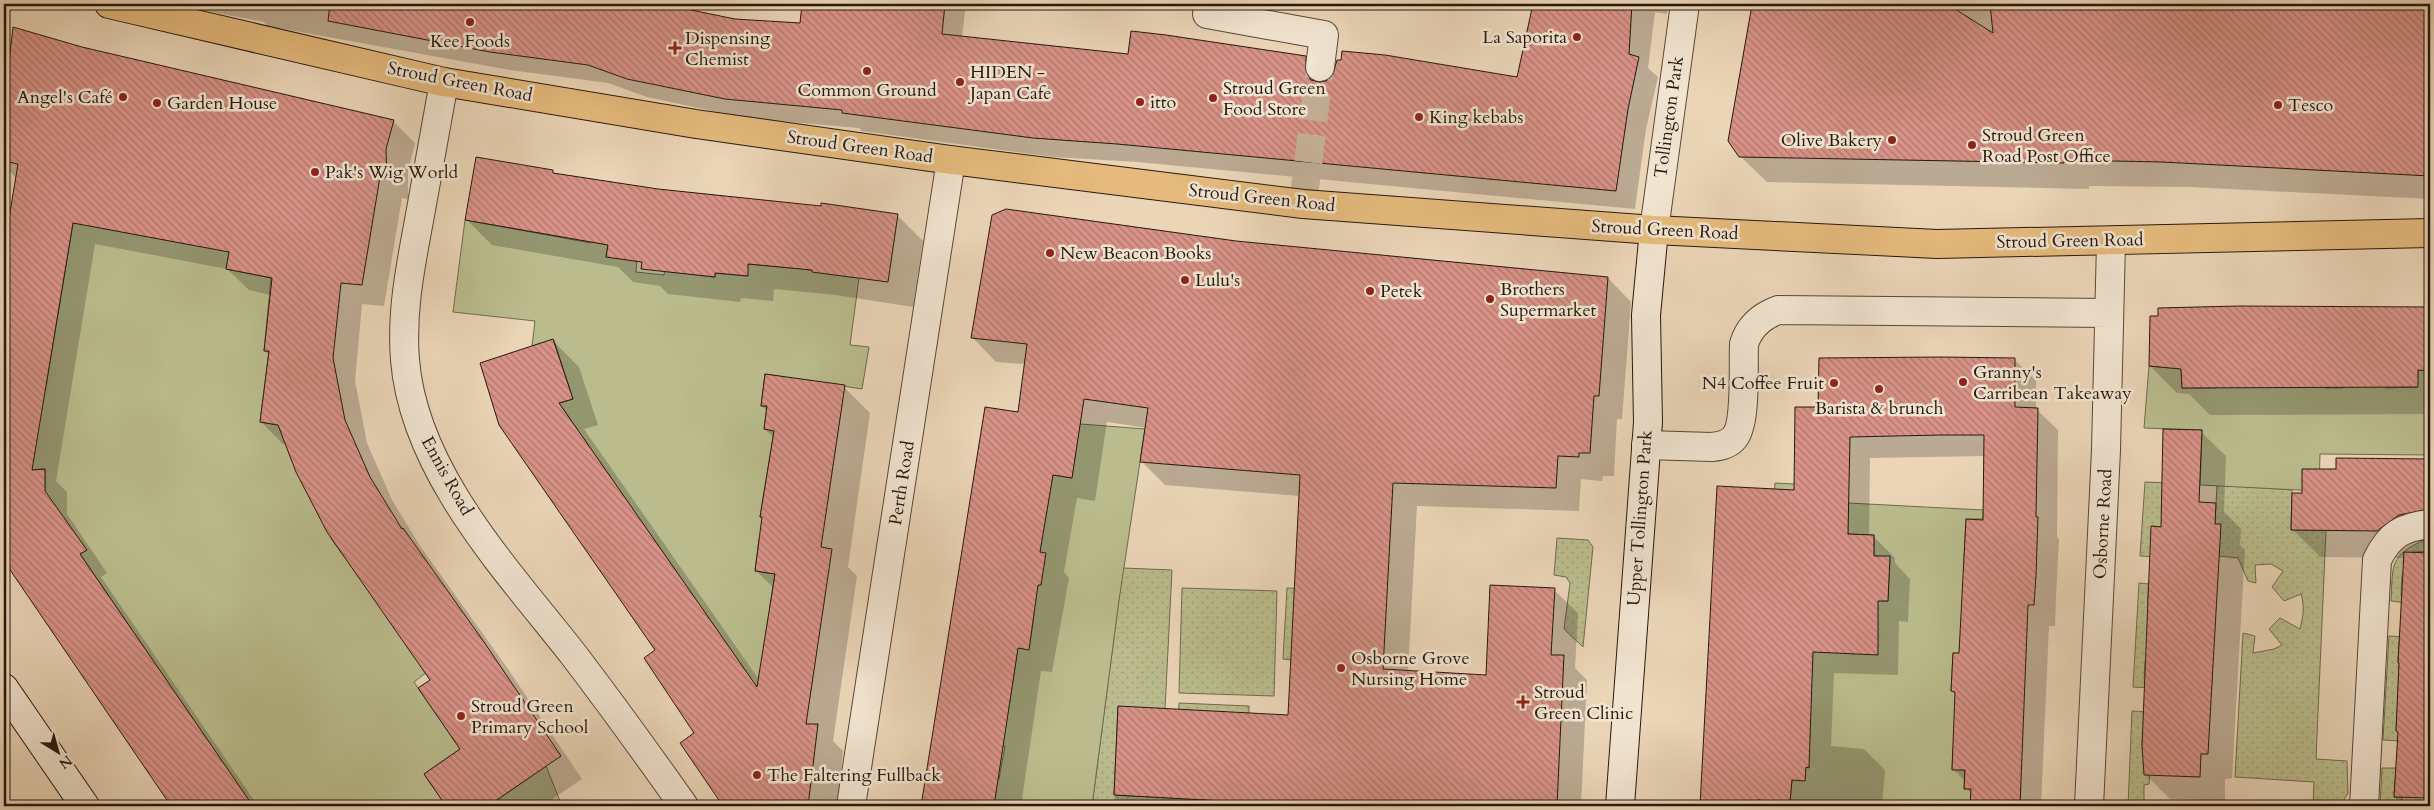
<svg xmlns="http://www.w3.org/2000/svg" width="2434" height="810" font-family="Cardo,serif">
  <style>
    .grass { fill: url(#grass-dots); stroke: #706a4d }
    .green { fill: #babc8d; stroke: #706a4d; fill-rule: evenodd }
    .shadow { fill: #0003 }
    .building { fill: url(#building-back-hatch); stroke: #26180d }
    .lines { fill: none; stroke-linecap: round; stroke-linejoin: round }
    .minor-tunnel { stroke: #c3af95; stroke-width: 28; stroke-dasharray: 28 14; stroke-linecap: butt }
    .minor-casing { stroke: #574738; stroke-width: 30 }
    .tertiary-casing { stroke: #574738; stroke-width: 30 }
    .secondary-casing { stroke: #26180d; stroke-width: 30 }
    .primary-casing { stroke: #26180d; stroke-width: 30 }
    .minor { stroke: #f1e4d0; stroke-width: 28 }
    .tertiary { stroke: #f1e4d0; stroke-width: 28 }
    .secondary { stroke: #f1e4d0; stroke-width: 28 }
    .primary { stroke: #e5ba7c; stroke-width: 28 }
    .poi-dot { fill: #8f2418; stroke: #f1e4d0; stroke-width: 2 }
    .labels { text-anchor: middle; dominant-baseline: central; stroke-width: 5; stroke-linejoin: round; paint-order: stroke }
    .poi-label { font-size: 18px; fill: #26180d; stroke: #f1e4d0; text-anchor: start }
    .street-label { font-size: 18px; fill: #26180d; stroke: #f1e4d0 }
  </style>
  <defs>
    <pattern id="grass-dots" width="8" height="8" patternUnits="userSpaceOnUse" patternTransform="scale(1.25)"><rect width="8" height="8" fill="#babc8d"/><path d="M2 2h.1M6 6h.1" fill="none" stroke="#a0a178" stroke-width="1.8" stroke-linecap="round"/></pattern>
    <pattern id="building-back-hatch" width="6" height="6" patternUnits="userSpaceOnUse" patternTransform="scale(1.25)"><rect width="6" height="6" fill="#d89287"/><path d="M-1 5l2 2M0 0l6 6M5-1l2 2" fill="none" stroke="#af766d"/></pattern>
  </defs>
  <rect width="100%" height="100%" fill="#ead5b7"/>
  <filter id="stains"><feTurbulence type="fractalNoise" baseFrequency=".004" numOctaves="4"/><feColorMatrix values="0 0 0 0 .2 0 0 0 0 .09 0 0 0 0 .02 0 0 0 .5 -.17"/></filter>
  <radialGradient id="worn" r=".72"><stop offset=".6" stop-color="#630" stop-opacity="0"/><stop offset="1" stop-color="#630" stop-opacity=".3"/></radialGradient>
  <path class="grass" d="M2145,482L2169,483L2163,527L2152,526L2160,557L2140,556Z
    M2217,485L2292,490L2291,530H2326L2316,759L2347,761L2348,793L2340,806H2313L2314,782L2235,777L2243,633L2255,636L2253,653L2274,649L2282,645L2269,629L2280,618L2300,629C2303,616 2305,607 2301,594L2284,601L2272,587L2283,571L2271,564L2255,565L2256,583L2248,581L2238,558L2219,556L2215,524Z
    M1557,538L1588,540L1593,547L1583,647L1564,629L1570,583L1566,577L1554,575Z
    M2426,539L2430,540V552L2413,551L2411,575H2402L2401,595L2409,596L2408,603L2391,601C2393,564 2389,556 2426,539Z
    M1123,568L1172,570L1165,709L1118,707L1114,795L1241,802L1246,795V806H1092Z
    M2139,583L2159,585L2148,591V610L2157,662L2145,661L2144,679L2153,680V688L2133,687Z
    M1182,588L1277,591L1274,696L1179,693Z
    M1287,588L1310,589L1292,660L1283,659Z
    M2389,636L2406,637L2405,641H2399L2398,662L2407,663L2397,711L2396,731L2402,732V741L2383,740Z
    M1179,703L1249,706V713L1178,720Z
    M2132,711L2152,712L2143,728L2142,746L2152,747L2149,784L2144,785V806H2128Z
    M2382,768H2400L2395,779L2394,797H2402V806H2380Z"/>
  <path class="green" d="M242,187L226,269L271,278L264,351H269L260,422L278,425L316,509L332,540L427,672L414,682L460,749L424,774L446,806H252L80,554L86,550L41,493L45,491V469L25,470L46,387L73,223Z
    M465,220L591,243L593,236L609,239L606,257L637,259L636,272L664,275L667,252L689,274L715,277V273L747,276L748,264L804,269L859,278L850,345L869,347L862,389L765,374L761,406H767L764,429L774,431L760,517L772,519L759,539L755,571L775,574L770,606L772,719L562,407L540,414L538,410L573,399L554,340L532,346L535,321L453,312Z
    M2149,366L2181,369L2182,388H2216V368H2325V388H2343V370H2384L2385,388L2417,387L2418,370L2430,371V455L2320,454L2319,491L2200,485L2202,430L2144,428Z
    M1068,423L1145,429L1119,600L1092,806H975L980,777L999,779L1005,746L985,743L1008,712L1018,648L1029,649L1034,615L1020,549L1046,517L1050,474L1072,478Z
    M1775,483L1794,484L1848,503L1983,510V519H1966L1964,559L1972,654L1953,653L1951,691L1971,692L1967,747H1953L1952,769L1965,770L1964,788L1972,789L1970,806H1757V800L1790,802L1792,780L1774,505ZM1846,534L1874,535V556L1890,557L1888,601L1842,599Z
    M546,766L562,806H488Z"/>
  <path class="shadow" d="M170,4H656L752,22L802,24L804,4H966L962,37L1129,56L1305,57L1324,76V83L1518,79L1535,4H1668L1667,14L1655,12L1648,68L1658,77L1646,129L1635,209L1137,162L1053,157L862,131L859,128L745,118L647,97L608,83L510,70L267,26L264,22Z
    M1790,4H1871V6L2128,4V17L2168,19V4H2430V199L2189,187L2089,186V189L1767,182L1740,156Z
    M14,28L82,48L393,121L415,143L408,172V199L402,198L384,306L362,304L355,381L367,443L392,500L420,546L506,666L582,779L542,806H448L426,774L462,749L432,680L287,444H283L261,422L270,356L265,351L271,295L249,290L227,269L95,244L56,481L67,492V514L107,573L101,577L258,806H173L4,559V258L17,179L4,165V113Z
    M553,172L556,175L657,190L897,215L923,241L913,307L836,295L774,289L773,301L741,298L740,302L668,294L660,286L633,282L618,267L492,245L466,219Z
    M1236,242L1608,278L1631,302L1622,419H1617L1614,476H1603L1602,481L1581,479L1579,511L1417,506L1408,672L1487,677L1554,590L1578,613L1575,668L1587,680L1581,806H1114L1120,708L1289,716L1300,496L1165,485L1142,462L1147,428L1107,422L1095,501L1077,498L1064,572L1069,578L1052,672L1041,671L1021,806H923L986,408L1019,414L1025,364L996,362L973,338Z
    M2430,308V414L2210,415L2189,394L2177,393L2150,366L2159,309Z
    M553,341L579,367L598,425L584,429L760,681L774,588L756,571L763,519L761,517L774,438L765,429L767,411L762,406L844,387L870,413L848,567L857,576L833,741L843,751L837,806H725L682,744L696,733L656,650L500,424Z
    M2015,360L2036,381V409L2058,430L2057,537L2059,539L2056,597L2055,626H2049L2041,806H1971L1972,794L1966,788V782L1953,769L1956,695L1952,691L1984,521L1985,456L1870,458L1869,536L1874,537L1895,558V563L1910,579L1908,622L1899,621L1898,675L1834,673L1831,746L1864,749L1885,770L1882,806H1701L1718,487L1795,491L1819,408Z
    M2201,432L2226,456L2224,512L2241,529L2240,545L2245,550L2232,778L2225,779V801L2170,799L2145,774L2162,528Z
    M2338,459L2430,460V806H2403L2395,797L2399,733L2397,731L2405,558L2320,557L2293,530L2303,494L2337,470Z
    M4,800L8,806H4Z"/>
  <path class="building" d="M330,4H662L735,19L800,23L802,4H945L942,34L1128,54L1131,31L1166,35L1306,56V74L1311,80L1319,82L1326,81L1332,77L1337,60H1341L1342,51L1385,55L1517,77L1533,4H1632L1629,54L1639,57L1628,109L1616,191L1117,144L1033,138L842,113V110L725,99L627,79L588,65L490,52L328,21Z
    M1947,4L1993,33L1990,4H2430V176L2162,162L2064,160V163L1739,157L1728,141L1752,5Z
    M13,27L82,47L394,120L386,149L387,177H380L362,285L341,283L333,358L345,420L370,477L402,529L403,528L484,642L561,756L488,806H446L424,774L460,749L418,688L430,680L327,532L296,472L278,425L260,422L269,351H264L272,278L226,269L229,252L73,223L32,470L45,469V491L87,550L80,554L253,806H171L4,561V249L18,164L4,161V104Z
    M476,157L553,170V173L658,189L821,206V203L898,214L888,282L812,272V270L748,264V276L715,273V277L641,269L642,262L606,257L608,245L465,220Z
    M1006,209L1236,241L1608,277L1599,396H1594L1590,453H1579V457L1558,456L1556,488L1393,483L1383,669L1486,675L1490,585L1555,588L1551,655H1564L1557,806H1260L1261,803L1114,795L1118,706L1288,715L1300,475L1140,462L1148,408L1084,399L1072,478L1053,475L1040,552L1046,553L1041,585H1038L1029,650L1018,648L994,806H921L985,407L1018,412L1027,344L971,338L992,215Z
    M2238,306L2430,307V371L2418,370V387L2182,388L2181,369L2149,366L2150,316H2158V308Z
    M553,339L573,399L559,403L757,687L775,574L755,571L762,517H760L774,431L764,429L767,406H761L765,374L845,385L821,547L832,549L806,724H818L808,806H723L680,743L694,733L644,658L655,650L499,425L480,363Z
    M1942,357L2015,358V407L2038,408L2036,517H2038L2036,575L2034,605H2028L2020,806H1970L1971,789H1964L1965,770H1952L1955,692L1951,691L1953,653H1959L1966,519L1983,520L1984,435H1941L1850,437L1848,534L1874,535V556H1890L1888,601H1878V655L1813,652L1809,768L1806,767L1805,781L1792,780L1790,802L1757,800V806H1700L1717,486L1794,490L1795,407H1818L1819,358Z
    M2163,429L2202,430L2199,502L2216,503L2215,524H2221L2208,754H2201L2200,777L2144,775L2142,746L2151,526L2161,527Z
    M2336,458L2430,459V509L2399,515L2377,531L2291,530L2292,493H2302V469H2336Z
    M2404,552L2430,553V798L2394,797L2398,732L2396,731L2399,663H2398Z"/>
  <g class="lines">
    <path class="minor-tunnel" d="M1303,204L1320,67"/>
    <g class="minor-casing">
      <path id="minor" d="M1207,14L1324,35L1320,67
        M444,82C436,126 428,170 420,215C411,264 401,310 405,360C414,472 507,570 573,654C611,704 648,755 684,806
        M1646,445L1712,447C1720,446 1727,445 1733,439C1747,427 1743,364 1744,344C1749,327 1762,316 1778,310L2108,313
        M851,806L951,160
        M2089,806L2106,450L2111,242
        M2364,806L2377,560C2389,535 2402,527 2430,524"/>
    </g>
    <g class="tertiary-casing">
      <path id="tertiary" d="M1654,230L1685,4"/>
    </g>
    <g class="secondary-casing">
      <path id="secondary" d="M4,688L85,806
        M1620,806L1648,422L1646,315L1654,230"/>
    </g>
    <g class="primary-casing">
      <path id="primary" d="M109,4L444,82L696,124L951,160L1303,204L1654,230L1937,244L2430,233"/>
    </g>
    <use href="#minor" class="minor"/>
    <use href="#tertiary" class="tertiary"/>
    <use href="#secondary" class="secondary"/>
    <use href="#primary" class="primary"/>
  </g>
  <g class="poi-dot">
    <circle cx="470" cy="22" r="5"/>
    <circle cx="1577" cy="37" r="5"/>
    <path d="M672.5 40.5h5v5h5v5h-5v5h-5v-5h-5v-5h5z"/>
    <circle cx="867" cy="71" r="5"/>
    <circle cx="960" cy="82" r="5"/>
    <circle cx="123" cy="97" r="5"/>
    <circle cx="1213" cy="98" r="5"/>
    <circle cx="1140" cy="102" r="5"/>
    <circle cx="157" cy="103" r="5"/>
    <circle cx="2278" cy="105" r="5"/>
    <circle cx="1419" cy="117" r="5"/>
    <circle cx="1892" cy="140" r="5"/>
    <circle cx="1972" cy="145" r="5"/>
    <circle cx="315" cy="172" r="5"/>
    <circle cx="1050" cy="253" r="5"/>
    <circle cx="1185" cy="280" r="5"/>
    <circle cx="1370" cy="291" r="5"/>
    <circle cx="1490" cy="299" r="5"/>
    <circle cx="1963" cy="382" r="5"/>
    <circle cx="1834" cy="383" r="5"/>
    <circle cx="1879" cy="389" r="5"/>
    <circle cx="1341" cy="668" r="5"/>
    <path d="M1520.5 694.5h5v5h5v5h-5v5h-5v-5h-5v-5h5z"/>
    <circle cx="461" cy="716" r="5"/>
    <circle cx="757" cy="775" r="5"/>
  </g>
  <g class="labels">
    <g class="poi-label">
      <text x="1567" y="37" text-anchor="end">La Saporita</text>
      <text x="685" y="38">Dispensing<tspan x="685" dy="21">Chemist</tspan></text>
      <text x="470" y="41" text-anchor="middle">Kee Foods</text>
      <text x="970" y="72">HIDEN -<tspan x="970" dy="21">Japan Cafe</tspan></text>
      <text x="1223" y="88">Stroud Green<tspan x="1223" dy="21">Food Store</tspan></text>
      <text x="867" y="90" text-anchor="middle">Common Ground</text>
      <text x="113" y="97" text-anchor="end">Angel's Café</text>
      <text x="1150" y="102">itto</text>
      <text x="167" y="103">Garden House</text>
      <text x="2288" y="105">Tesco</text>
      <text x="1429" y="117">King kebabs</text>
      <text x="1982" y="135">Stroud Green<tspan x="1982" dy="21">Road Post Office</tspan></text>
      <text x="1882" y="140" text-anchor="end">Olive Bakery</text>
      <text x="325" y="172">Pak's Wig World</text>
      <text x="1060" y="253">New Beacon Books</text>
      <text x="1195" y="280">Lulu's</text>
      <text x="1500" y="289">Brothers<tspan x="1500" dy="21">Supermarket</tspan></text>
      <text x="1380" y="291">Petek</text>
      <text x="1973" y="372">Granny's<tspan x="1973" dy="21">Carribean Takeaway</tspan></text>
      <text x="1824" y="383" text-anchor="end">N4 Coffee Fruit</text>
      <text x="1879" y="408" text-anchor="middle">Barista &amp; brunch</text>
      <text x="1351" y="658">Osborne Grove<tspan x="1351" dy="21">Nursing Home</tspan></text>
      <text x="1534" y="692">Stroud<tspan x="1534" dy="21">Green Clinic</tspan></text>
      <text x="471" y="706">Stroud Green<tspan x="471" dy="21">Primary School</tspan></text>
      <text x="767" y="775">The Faltering Fullback</text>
    </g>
    <g class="street-label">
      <text transform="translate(460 82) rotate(11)">Stroud Green Road</text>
      <text transform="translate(1669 117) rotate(-82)">Tollington Park</text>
      <text transform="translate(860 147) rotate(8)">Stroud Green Road</text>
      <text transform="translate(1262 198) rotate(6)">Stroud Green Road</text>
      <text transform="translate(1665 230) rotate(3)">Stroud Green Road</text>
      <text transform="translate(2070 241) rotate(-1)">Stroud Green Road</text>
      <text transform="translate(447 476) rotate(61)">Ennis Road</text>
      <text transform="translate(902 483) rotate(-81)">Perth Road</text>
      <text transform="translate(1640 518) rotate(-86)">Upper Tollington Park</text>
      <text transform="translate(2103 524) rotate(-87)">Osborne Road</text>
    </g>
  </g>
  <rect width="2434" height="810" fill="none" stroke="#ead5b7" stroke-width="20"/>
  <rect x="5" y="5" width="2424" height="800" fill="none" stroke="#26180d" stroke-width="2.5"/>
  <rect x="10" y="10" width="2414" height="790" fill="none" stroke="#26180d"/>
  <g transform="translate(58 752) rotate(143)" stroke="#f1e4d0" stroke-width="4" paint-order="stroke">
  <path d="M0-4L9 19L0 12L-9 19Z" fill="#26180d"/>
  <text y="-8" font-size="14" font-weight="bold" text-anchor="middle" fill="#26180d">N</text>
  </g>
  <rect width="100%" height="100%" filter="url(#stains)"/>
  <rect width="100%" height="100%" fill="url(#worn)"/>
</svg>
